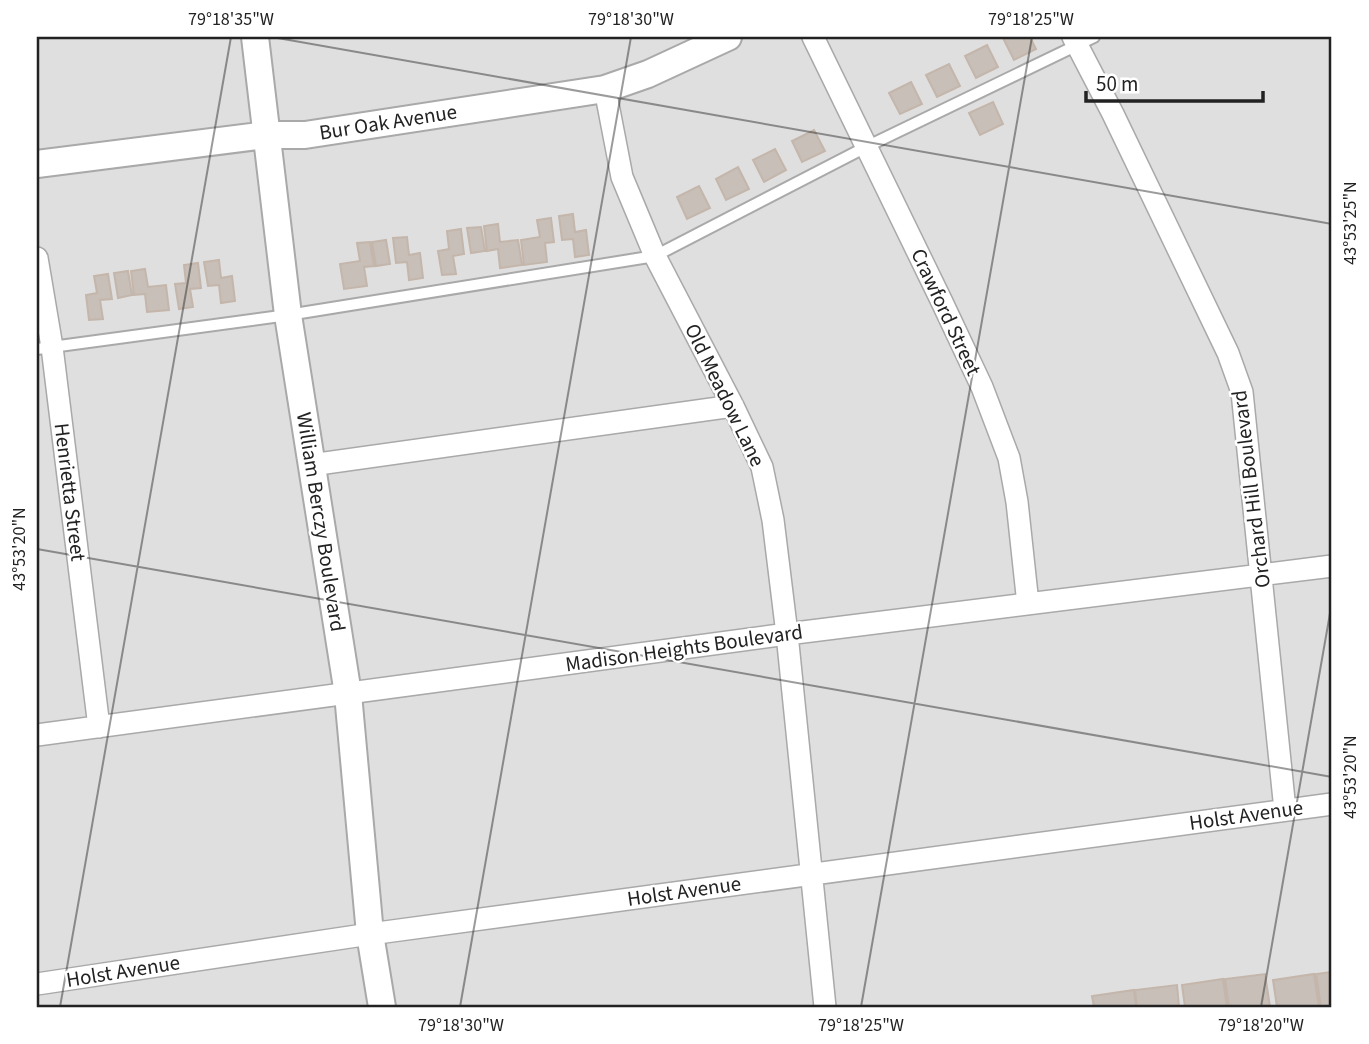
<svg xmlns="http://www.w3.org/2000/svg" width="1369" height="1044" font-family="'Source Sans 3',sans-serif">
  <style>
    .residential { fill: #e0dfdf }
    .building { fill: #c7bfb8; stroke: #c4b6ab; stroke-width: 2 }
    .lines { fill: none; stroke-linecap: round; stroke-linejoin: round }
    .service-casing { stroke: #a9a9a9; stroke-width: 14 }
    .minor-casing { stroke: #a9a9a9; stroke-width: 24 }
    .tertiary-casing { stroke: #a9a9a9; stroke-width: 30 }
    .service { stroke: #fff; stroke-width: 10 }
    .minor { stroke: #fff; stroke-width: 21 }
    .tertiary { stroke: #fff; stroke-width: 26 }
    .ticks { fill: none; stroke: #222; stroke-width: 2; stroke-opacity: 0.45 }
    .labels { text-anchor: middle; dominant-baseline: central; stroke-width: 5; stroke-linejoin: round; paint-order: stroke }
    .street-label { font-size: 21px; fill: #222; stroke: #fff }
    .neatline { fill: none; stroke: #222; stroke-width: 2.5 }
    .ticks-label { font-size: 18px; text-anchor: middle; fill: #222 }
  </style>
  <rect width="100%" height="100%" fill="#f2efe9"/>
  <path class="residential" d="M37,37H1332V1007H37Z"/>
  <path class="building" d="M1006,37H1030L1036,49L1014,60L1003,38Z
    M987,45L998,67L976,78L965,56Z
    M949,64L960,86L937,97L926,75Z
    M911,82L922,104L900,114L889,93Z
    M993,102L1003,124L980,135L969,113Z
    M814,130L825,151L802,162L792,141Z
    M775,149L786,170L764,182L753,160Z
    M738,167L749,189L726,200L716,179Z
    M699,186L710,208L687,219L677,197Z
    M573,214L575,232L586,230L589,255L575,257L573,239L562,240L559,216Z
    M551,218L554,242L545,243L547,262L524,265L521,240L540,237L537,220Z
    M498,224L500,242L518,240L522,265L500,268L498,249L487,251L484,226Z
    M481,227L485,251L471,253L467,228Z
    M461,229L464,254L453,256L456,274L442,275L438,251L449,249L447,231Z
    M407,237L409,255L420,253L423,278L409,280L407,262L396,263L393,238Z
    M386,240L390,264L376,266L372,242Z
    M370,242L374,266L364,267L367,286L344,289L340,264L360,261L357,243Z
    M219,260L221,278L232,276L235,301L221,303L219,285L208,286L204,262Z
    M198,263L201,288L190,289L193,307L179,309L175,284L186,283L184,265Z
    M145,269L148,287L166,285L169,310L147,312L145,294L134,295L131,271Z
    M128,271L132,295L118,298L114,273Z
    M108,274L112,299L100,300L103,319L89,320L86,295L97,293L94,276Z
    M1332,972V1007H1321L1316,974Z
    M1265,974L1270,1007H1229L1225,979Z
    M1314,974L1319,1007H1277L1273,980Z
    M1223,979L1227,1007H1185L1182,985Z
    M1177,985L1179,1007H1137L1135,990Z
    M1134,990L1136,1007H1094L1092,996Z"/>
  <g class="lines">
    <g class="service-casing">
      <path id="service" d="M37,349L288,315L655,256L866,147L1094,37"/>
    </g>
    <g class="minor-casing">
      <path id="minor" d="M813,37L942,302L982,387L1009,458L1017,502L1028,604
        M1073,37L1113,114L1228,353L1242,392L1285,810
        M605,89L622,177L655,256L733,406L762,467L773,520L787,634L825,1007
        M37,258L52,347L99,727
        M311,465L733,406
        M37,735L787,634L1332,566
        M37,984L370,934L1332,804"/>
    </g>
    <g class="tertiary-casing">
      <path id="tertiary" d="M255,37L288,315L348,694L370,934L382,1007
        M37,164L266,135H305L605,89L648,74L728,37"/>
    </g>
    <use href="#service" class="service"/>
    <use href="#minor" class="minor"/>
    <use href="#tertiary" class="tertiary"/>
  </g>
  <path class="ticks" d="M272,37L1332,224M37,549L1332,777M60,1007L231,37M460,1007L631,37M861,1007L1032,37M1261,1007L1332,602"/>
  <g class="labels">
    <g class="street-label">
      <text transform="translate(388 122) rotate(-9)">Bur Oak Avenue</text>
      <text transform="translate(946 312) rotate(65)">Crawford Street</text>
      <text transform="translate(725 395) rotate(64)">Old Meadow Lane</text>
      <text transform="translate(1251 489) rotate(-97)">Orchard Hill Boulevard</text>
      <text transform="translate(70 492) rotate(83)">Henrietta Street</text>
      <text transform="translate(321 522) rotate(81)">William Berczy Boulevard</text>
      <text transform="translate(684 648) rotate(-8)">Madison Heights Boulevard</text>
      <text transform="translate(1246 815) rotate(-8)">Holst Avenue</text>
      <text transform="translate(684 891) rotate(-8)">Holst Avenue</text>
      <text transform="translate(123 971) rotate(-9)">Holst Avenue</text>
    </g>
  </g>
  <rect width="1369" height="1044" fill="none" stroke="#ffffff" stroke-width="77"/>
  <path d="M1086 91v10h177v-10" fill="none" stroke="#222222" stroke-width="3.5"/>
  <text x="1096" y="91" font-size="21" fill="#222222" stroke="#ffffff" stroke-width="5" paint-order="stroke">50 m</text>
  <rect x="38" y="38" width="1292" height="968" class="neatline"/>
  <g class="ticks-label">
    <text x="231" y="25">79°18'35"W</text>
    <text x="631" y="25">79°18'30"W</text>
    <text x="1031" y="25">79°18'25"W</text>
    <text transform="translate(1350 223) rotate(-90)" y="6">43°53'25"N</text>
    <text transform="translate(19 549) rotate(-90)" y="6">43°53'20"N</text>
    <text transform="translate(1350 777) rotate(-90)" y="6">43°53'20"N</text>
    <text x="461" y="1031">79°18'30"W</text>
    <text x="861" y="1031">79°18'25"W</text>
    <text x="1261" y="1031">79°18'20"W</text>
  </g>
</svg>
